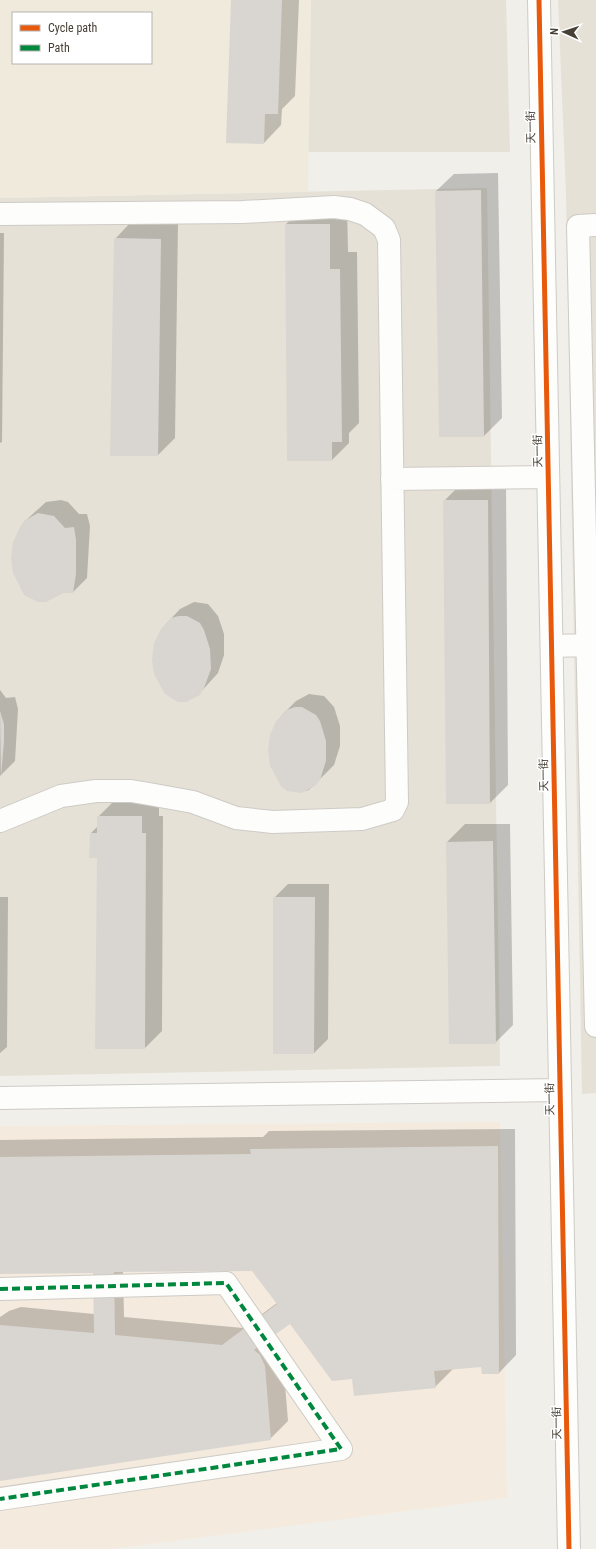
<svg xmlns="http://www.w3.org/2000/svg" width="596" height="1549" font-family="'Roboto Condensed','Noto Sans SC',sans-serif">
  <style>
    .residential { fill: #e5e1d7 }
    .commercial { fill: #f4eadd }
    .education { fill: #efeadc; fill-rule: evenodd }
    .shadow { fill: #0003; fill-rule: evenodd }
    .building { fill: #d9d6d1; fill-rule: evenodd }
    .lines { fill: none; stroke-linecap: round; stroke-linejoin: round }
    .minor-casing { stroke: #cecbc6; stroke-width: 24 }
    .minor { stroke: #fdfdfc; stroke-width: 22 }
    .quiet { stroke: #00873e; stroke-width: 4; stroke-dasharray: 8 4; stroke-linecap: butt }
    .cycleway-casing { stroke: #fff; stroke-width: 8 }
    .cycleway { stroke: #e8590c; stroke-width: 5 }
    .labels { text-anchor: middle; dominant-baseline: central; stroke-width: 3; stroke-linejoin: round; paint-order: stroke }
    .street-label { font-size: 11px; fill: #484036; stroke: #fff }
  </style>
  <rect width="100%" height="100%" fill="#f1efea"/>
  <path class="residential" d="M311,0H506L510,152H308Z
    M558,0H596V1093L582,1094L566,193Z
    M487,188L500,1066L0,1076V198Z"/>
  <path class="commercial" d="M500,1122L507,1498L111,1549H0V1126Z"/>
  <path class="education" d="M0,0H311L308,192L0,198ZM13,13H151V63H13Z"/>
  <path class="shadow" d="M232,0H299L295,96L282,109L281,125L264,143Z
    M498,173L502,418L484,436L436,191L454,174Z
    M347,206L348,252H357L359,423L349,433V443L332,460L286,224L304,207Z
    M132,221L178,222L175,438L158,455L115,239Z
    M0,233H4L2,442L0,443Z
    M462,483H506L508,785L490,803H447L444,501Z
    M61,500L68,502L79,514H87L90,526L87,578L73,592L25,594L14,573L25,521L46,502Z
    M194,602L208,604L218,616L224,634V655L218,673L199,694L155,644L166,624L180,609Z
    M0,690L6,698L15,697L18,709L15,761L0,776Z
    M309,694L324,696L334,707L340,726V746L334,765L309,790L302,792L271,735L282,715L296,701Z
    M116,799H159V816H163L162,1031L145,1048L91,833L98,826V817Z
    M465,824H510L513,1025L495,1043L447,842Z
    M288,884H329L328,1039L314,1053L274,898Z
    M0,897H8L7,1047L0,1053Z
    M515,1129L516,1355L499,1373L482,1366L453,1369L435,1387L353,1378L290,1322L274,1334L278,1337L282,1348L288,1421L270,1439L0,1480V1317L9,1311L21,1307L94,1314L95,1272L0,1273V1140L263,1137L269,1131ZM252,1270L277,1303L243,1328L124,1317L123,1271Z"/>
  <path class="building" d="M231,0H282L278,114H265L264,144L226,143Z
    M481,190L484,437H439L435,191Z
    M285,224H330V269H340L342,442H332V461H287Z
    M114,238L161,239L158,456H110Z
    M443,500H488L490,804H446Z
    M38,513L54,516L65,528L74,527L76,540V574L73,593H64L46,602H38L24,595L13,573L11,558L13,542L20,527L24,521Z
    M179,616H187L200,623L204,630L210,649L211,669L204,688L200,695L186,702H178L165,694L154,674L152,659L154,643L161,629L171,618Z
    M295,707H302L316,715L320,721L326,741V761L320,780L315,786L302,793L287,791L281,786L270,766L268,750L270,735L276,721L287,710Z
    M0,711L4,724V741L1,777Z
    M97,816H142V833H146L145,1049H95L97,858H89L90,833H97Z
    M493,841L496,1044H449L446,842Z
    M273,897H315L314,1054H273Z
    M498,1146L499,1374H482L481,1367L434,1371L436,1388L354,1396L352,1379L332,1381L290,1324L254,1350L260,1355L265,1366L271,1440L0,1481V1325L94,1333L93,1273L0,1274V1157L251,1154L250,1149ZM252,1271L277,1304L222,1345L115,1335L114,1272Z"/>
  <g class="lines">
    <g class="minor-casing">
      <path id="minor" d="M539,0L569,1549
        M0,214L243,212L334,207L350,209L365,214L384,228L389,240L397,802L393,810L362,819L273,822L236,818L193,802L149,794L131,791H96L61,796L0,821
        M596,225L578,226L596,1026
        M392,479L548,477
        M552,646L587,645
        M0,1098L560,1090
        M0,1289L226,1283L341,1449L0,1499"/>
    </g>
    <use href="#minor" class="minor"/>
    <path class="quiet" d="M0,1289L226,1283L341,1449L0,1499"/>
    <g class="cycleway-casing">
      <path id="cycleway" d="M539,0L569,1549"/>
    </g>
    <use href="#cycleway" class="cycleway"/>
  </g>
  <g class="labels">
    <g class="street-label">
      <text transform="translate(531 127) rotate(-91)">天一街</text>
      <text transform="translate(538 451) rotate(-91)">天一街</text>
      <text transform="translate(544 775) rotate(-91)">天一街</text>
      <text transform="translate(550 1099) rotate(-91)">天一街</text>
      <text transform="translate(557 1423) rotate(-91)">天一街</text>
    </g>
  </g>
  <rect x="12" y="12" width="140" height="52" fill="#ffffff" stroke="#b6b3af"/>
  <rect x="20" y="25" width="20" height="6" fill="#e8590c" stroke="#b6b3af"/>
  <text x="48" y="32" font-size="12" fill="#484036">Cycle path</text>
  <rect x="20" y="45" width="20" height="6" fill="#00873e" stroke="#b6b3af"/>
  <text x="48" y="52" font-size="12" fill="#484036">Path</text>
  <g transform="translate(564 32) rotate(273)" stroke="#ffffff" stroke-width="3" paint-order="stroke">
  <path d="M0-3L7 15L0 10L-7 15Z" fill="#484036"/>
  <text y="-6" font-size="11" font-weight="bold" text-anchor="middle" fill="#484036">N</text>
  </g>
</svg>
